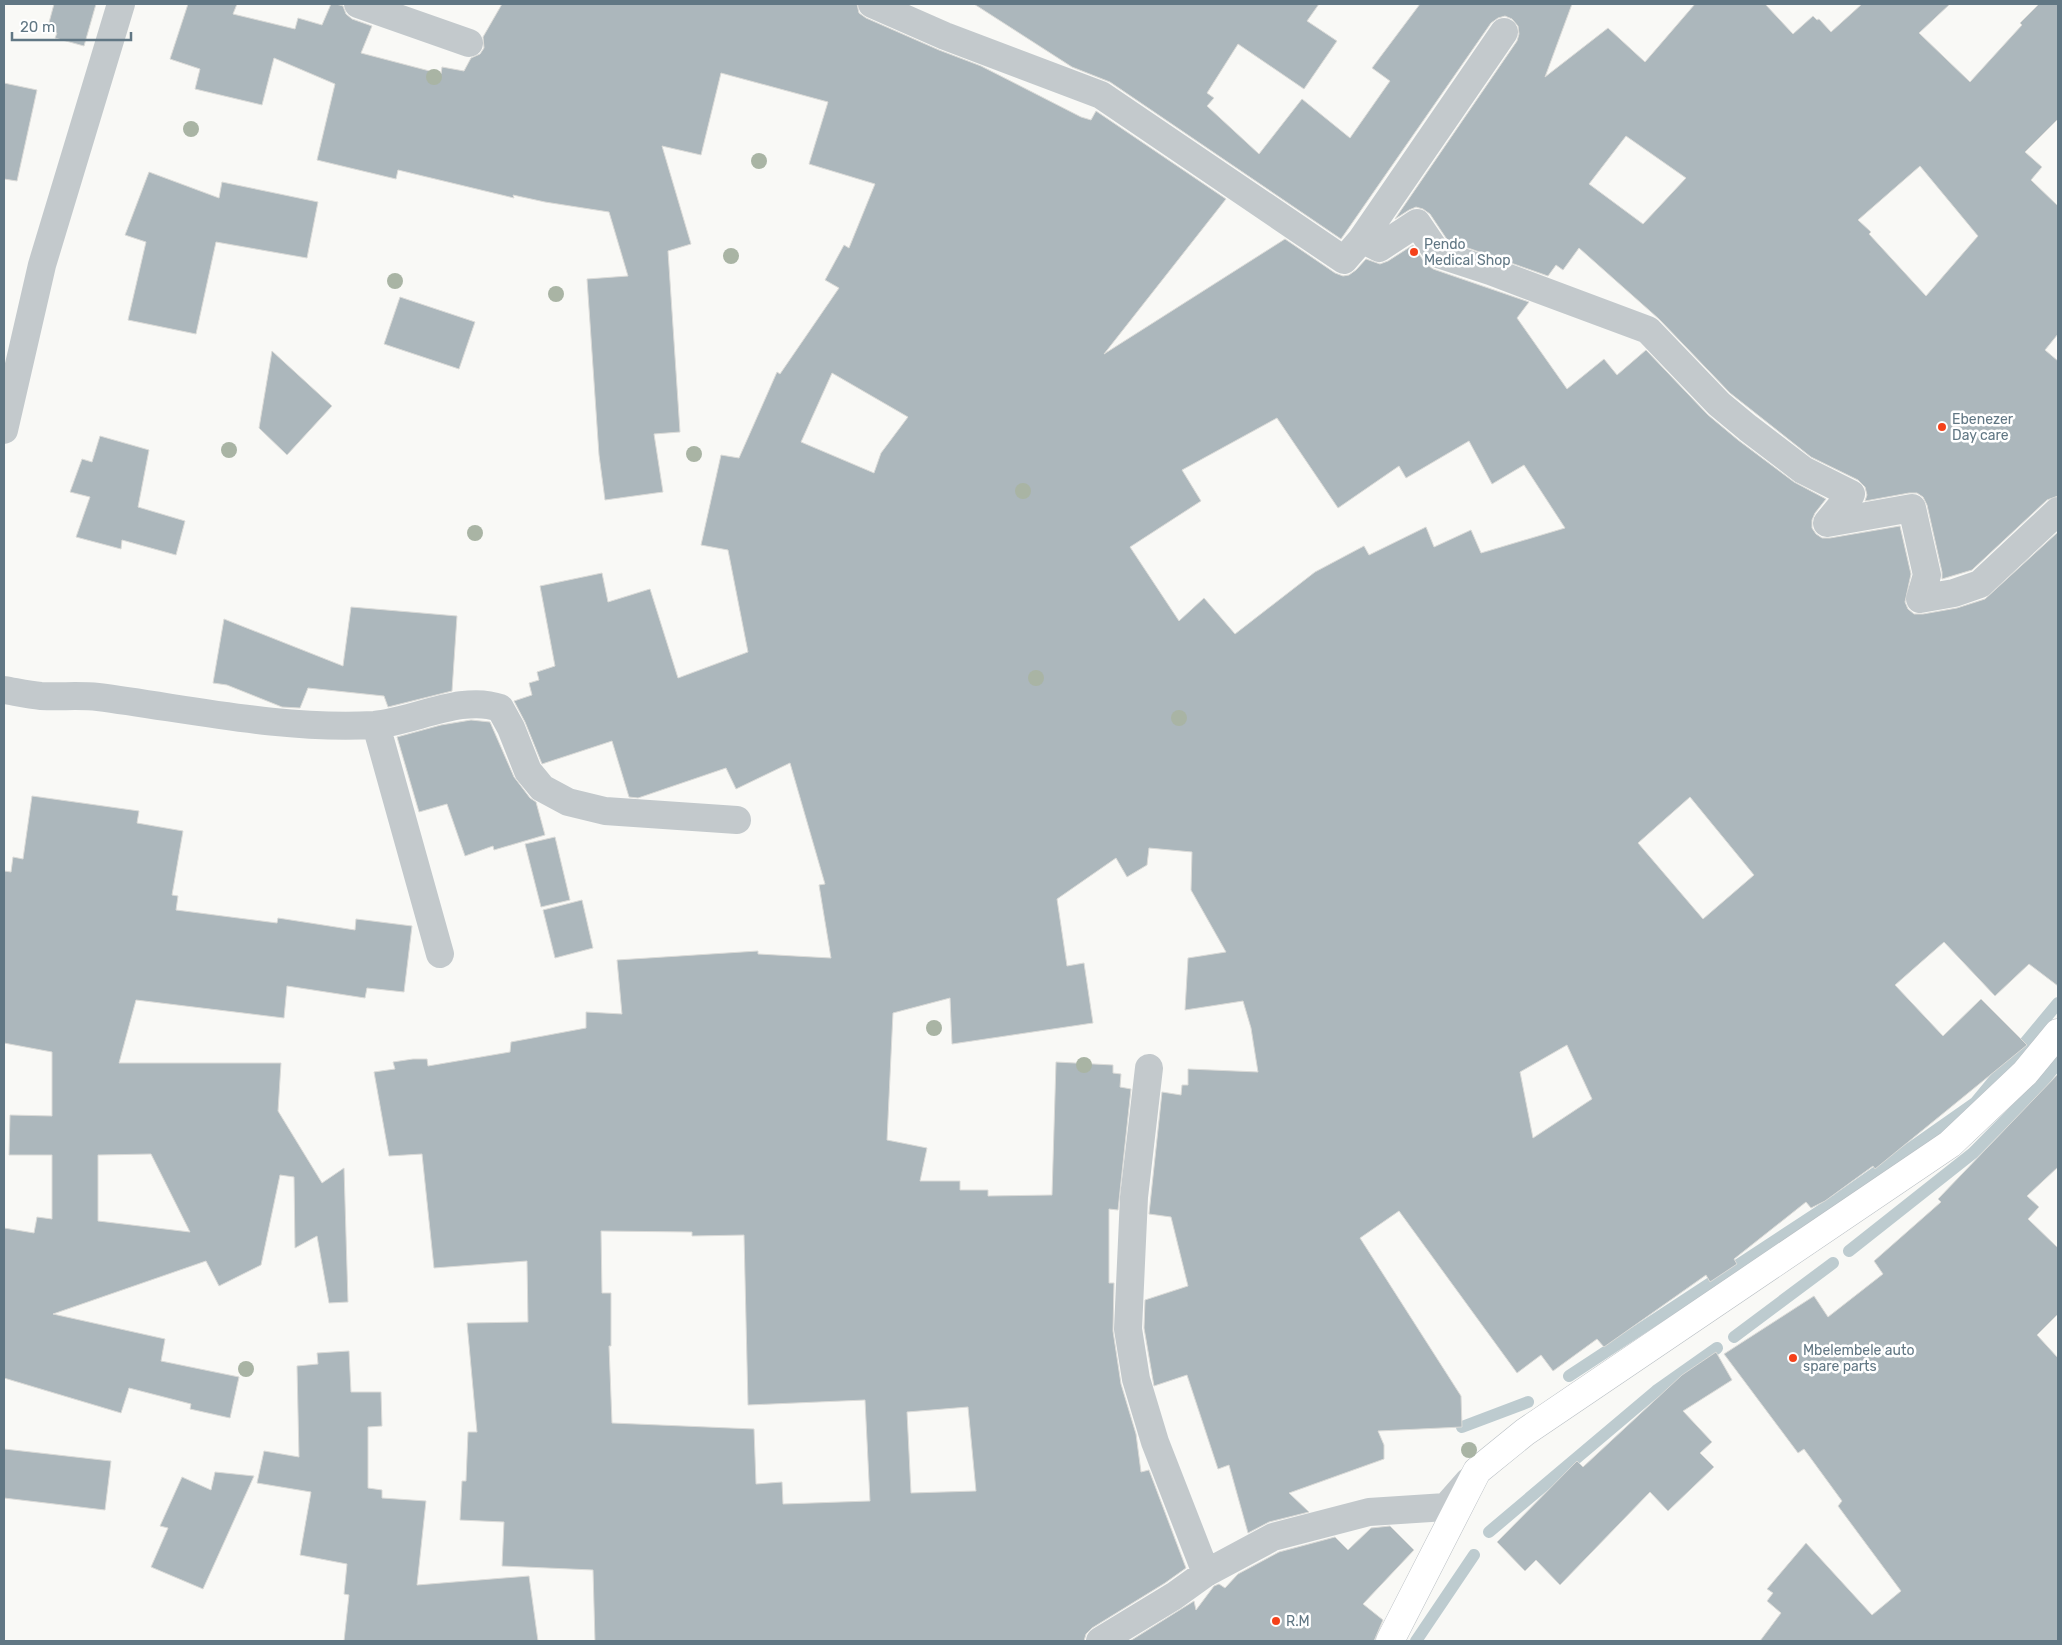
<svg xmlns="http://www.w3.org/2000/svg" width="2062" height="1645" font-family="Rubik,sans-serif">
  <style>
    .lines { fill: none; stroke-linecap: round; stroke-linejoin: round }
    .stream { stroke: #bdcbcf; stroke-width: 12 }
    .building { fill: #acb7bc; stroke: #dbdbd8; fill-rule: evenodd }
    .secondary-casing { stroke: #b8bec3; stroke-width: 29 }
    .street { stroke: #c3c9cc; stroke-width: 28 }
    .secondary { stroke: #fff; stroke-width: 28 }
    .tree { fill: #a9b4a4 }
    .poi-dot { fill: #f5411a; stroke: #fff; stroke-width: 2 }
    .labels { text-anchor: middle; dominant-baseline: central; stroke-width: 5; stroke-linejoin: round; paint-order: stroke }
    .poi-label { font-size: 14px; fill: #617784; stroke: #fff; text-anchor: start }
  </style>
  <rect width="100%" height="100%" fill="#f9f9f6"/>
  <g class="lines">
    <path class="stream" d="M1849,1251L1973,1153L2039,1086L2058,1063
      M1734,1337L1833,1263
      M1569,1376L1837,1200L1975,1103L2058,1003
      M1462,1427L1528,1402
      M1489,1532L1656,1391L1717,1348
      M1416,1641L1474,1555"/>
  </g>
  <path class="building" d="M54,4H96L84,46L55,38L57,33L47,30Z
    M188,4H237L233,14L295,29L298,18L322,25L331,4H336L343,6L346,14L352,19L372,26L361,53L441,74L442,67L464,71L471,58L480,54L484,48L483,37L502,4H857L859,13L866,18L939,50L981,66L1081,117L1091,120L1096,111L1226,199L1104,354L1285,239L1335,273L1343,276L1349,275L1356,270L1366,259L1380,264L1388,261L1413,245L1425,263L1433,269L1529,302L1517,318L1567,389L1604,359L1617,375L1646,350L1708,415L1738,440L1794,482L1826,499L1815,513L1812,520V528L1816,534L1822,538H1830L1900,526L1911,574L1905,602L1908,609L1914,614H1923L1957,608L1985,599L2058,532V986L2029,964L1995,996L1944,942L1895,985L1943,1036L1981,999L2027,1045L1875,1169L1873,1166L1825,1201L1811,1208L1806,1202L1734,1259L1737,1264L1710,1282L1706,1275L1604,1347L1597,1339L1553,1371L1541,1355L1517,1373L1399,1211L1360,1238L1461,1396L1462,1427L1378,1431L1384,1445V1459L1289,1493L1309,1512L1269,1522L1248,1533L1229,1465L1218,1469L1187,1375L1154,1386L1144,1328L1145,1300L1188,1286L1171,1217L1149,1214L1162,1092L1181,1095L1182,1085H1188V1069L1258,1072L1251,1028L1243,1001L1185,1010L1188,958L1226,952L1191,890L1192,852L1149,848L1147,865L1127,877L1116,858L1057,899L1067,966L1084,963L1093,1023L952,1044L950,998L893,1013L887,1140L927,1148L920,1181H960V1190H988V1196L1052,1195L1056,1062L1113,1065V1073L1121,1074L1120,1087L1131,1089L1118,1210L1109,1209V1283H1114L1113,1331L1121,1384L1136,1434L1141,1472L1149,1470L1186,1568L1165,1583L1092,1628L1086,1634L1084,1641H595L593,1570L502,1566L504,1522L460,1520L462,1481H466L468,1432H477L467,1323L528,1322L527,1261L434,1268L422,1154L389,1156L374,1072L395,1069L393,1062L413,1059H427L428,1066L510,1052L511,1042L586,1028V1012L622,1014L617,960L758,951V954L831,958L819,885L825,884L790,763L736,789L726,768L638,798L629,797L612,741L542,764L525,722L514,701L532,695L529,683L539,680L537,672L555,666L540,586L602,573L608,602L650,589L678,678L748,652L728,550L701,545L721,455L739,458L777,372L780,374L839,288L825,280L844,245L849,248L875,184L809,164L828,102L721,73L701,155L662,146L691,244L668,251L680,432L654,434L663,492L605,500L599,455L587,279L628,276L609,212L545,202L513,195L514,198L398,170L396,179L317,160L335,84L274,58L262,105L195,89L200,69L170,59ZM832,373L908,417L881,453L874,473L801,442ZM1277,418L1338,508L1399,466L1406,478L1469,441L1492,484L1524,465L1565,528L1481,553L1471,530L1434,547L1426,527L1369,555L1364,546L1315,572L1235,634L1204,598L1179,621L1130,547L1201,501L1182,470ZM1690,797L1754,875L1703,919L1638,843ZM1567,1045L1592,1099L1533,1138L1520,1072ZM601,1231L692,1232V1236L744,1235L748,1405L865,1400L870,1501L783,1504L782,1482L756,1484L754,1429L612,1423L609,1346H611V1293H602ZM968,1407L976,1491L911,1493L907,1412Z
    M974,4H1319L1307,21L1337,41L1304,89L1238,44L1207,93L1214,98L1207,106L1259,154L1302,99L1350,138L1390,81L1372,68L1420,4H1572L1545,77L1608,28L1645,62L1695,4H1765L1793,34L1813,16L1817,20L1819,19L1831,32L1862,4H1950L1919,33L1970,82L2022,25L2020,23L2039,4H2058V119L2025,152L2042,167L2031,180L2058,206V334L2045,350L2058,361V496L2047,500L1972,570L1942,579V572L1927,505L1923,497L1917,493H1909L1865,501L1867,495L1865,487L1858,480L1811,457L1730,393L1659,319L1579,248L1563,270L1556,265L1548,276L1448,241L1430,214L1423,209L1416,207L1409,210L1395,219L1517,41L1519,34L1518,26L1512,19L1505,16L1498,18L1491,23L1341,239L1110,82L1072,67ZM1626,136L1686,178L1643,224L1589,184ZM1920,166L1978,236L1926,296L1869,234L1871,232L1858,220Z
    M4,83L37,90L17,181L4,179Z
    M149,172L219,198L222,182L318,202L307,258L216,242L196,334L128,320L146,242L125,235Z
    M400,297L475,322L459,369L384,344Z
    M272,351L332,406L287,455L259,428Z
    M100,436L149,450L138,507L185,521L176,555L122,540L121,549L76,537L90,497L70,492L82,459L92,462Z
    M351,607L457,616L452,691L388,707L384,696L308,688L300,708L282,707L227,685L213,683L224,619L343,666Z
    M471,720L490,722L514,777L530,798L536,802L545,835L494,850L493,846L465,856L447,804L419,812L397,737L441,725Z
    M32,796L139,811L137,823L183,831L172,895L178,896L176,910L277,923L278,918L355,930L356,919L412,926L404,992L367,988L365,998L287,986L284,1018L136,1000L119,1063H281L278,1111L322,1183L344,1168L348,1302L329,1303L317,1236L295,1248L294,1177L280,1175L261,1265L219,1286L206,1261L53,1314L165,1339L161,1361L239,1377L230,1418L190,1409L191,1404L129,1388L121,1413L4,1378V1228L34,1233L37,1217L52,1219V1155H9L10,1115L52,1116V1052L4,1043V871L11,872L13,857L23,859ZM151,1154L190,1232L98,1221V1155Z
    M555,837L570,900L541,907L525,844Z
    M582,900L593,948L555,958L543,910Z
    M2058,1074V1167L2027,1196L2039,1207L2028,1219L2058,1248V1314L2037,1335L2058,1358V1641H1760L1781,1613L1767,1601L1773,1593L1767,1589L1806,1543L1872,1615L1901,1591L1838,1506L1842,1501L1804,1449L1798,1453L1724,1354L1814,1296L1828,1317L1883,1274L1874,1261L1941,1202L1938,1199Z
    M349,1351L351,1392H381L382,1426L368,1427V1488L382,1490V1498L426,1501L417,1585L529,1576L538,1641H344L349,1595L344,1594L347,1564L300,1555L311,1492L257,1483L264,1451L299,1457L297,1366L318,1364L317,1353Z
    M1716,1352L1732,1380L1683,1411L1712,1442L1700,1453L1714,1467L1668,1511L1650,1492L1560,1585L1536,1560L1525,1571L1497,1542L1577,1461L1583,1467L1682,1375Z
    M4,1449L111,1461L105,1510L4,1498Z
    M215,1472L254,1476L203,1589L151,1567L168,1528L160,1526L182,1477L211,1490Z
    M1390,1526L1414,1550L1363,1604L1383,1620L1374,1641H1130L1194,1601L1196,1610L1214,1586L1219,1584L1225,1588L1238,1574L1279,1552L1335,1537L1348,1550L1371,1528Z"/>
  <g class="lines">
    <g class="secondary-casing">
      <path id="secondary" d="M1390,1641L1477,1471L1525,1432L1950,1144L2025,1073L2058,1033"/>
    </g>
    <path class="street" d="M358,4L469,43
      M872,4L945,36L1101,95L1344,260L1362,239L1379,248L1417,223L1438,254L1490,271L1648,330L1719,404L1748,428L1803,470L1851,494L1827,523L1912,508L1927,575L1920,599L1954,593L1980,584L2058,511
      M1362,239L1504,32
      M4,430L42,265L121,4
      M4,690C16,692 29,695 41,696C60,697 80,695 98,697C190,709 281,730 374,725C413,722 462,694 500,708L511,728L528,771L542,788L568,802L605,811L737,820
      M376,725L440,954
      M1149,1068L1134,1197L1128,1329L1136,1379L1155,1442L1206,1573
      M1100,1641L1174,1596L1206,1573L1273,1537L1369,1512L1446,1507L1468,1482"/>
    <use href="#secondary" class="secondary"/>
  </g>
  <g class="tree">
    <circle cx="434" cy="77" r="8"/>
    <circle cx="191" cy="129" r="8"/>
    <circle cx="759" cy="161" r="8"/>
    <circle cx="731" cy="256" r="8"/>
    <circle cx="395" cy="281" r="8"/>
    <circle cx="556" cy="294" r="8"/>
    <circle cx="229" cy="450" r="8"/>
    <circle cx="694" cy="454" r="8"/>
    <circle cx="1023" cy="491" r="8"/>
    <circle cx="475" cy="533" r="8"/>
    <circle cx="1036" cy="678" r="8"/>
    <circle cx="1179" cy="718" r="8"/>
    <circle cx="934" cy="1028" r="8"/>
    <circle cx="1084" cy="1065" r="8"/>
    <circle cx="246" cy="1369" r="8"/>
    <circle cx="1469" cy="1450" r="8"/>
  </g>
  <g class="poi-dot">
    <circle cx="1414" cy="252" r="5"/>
    <circle cx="1942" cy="427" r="5"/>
    <circle cx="1793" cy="1358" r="5"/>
    <circle cx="1276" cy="1621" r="5"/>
  </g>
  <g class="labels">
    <g class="poi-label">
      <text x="1424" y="244">Pendo<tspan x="1424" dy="16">Medical Shop</tspan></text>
      <text x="1952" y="419">Ebenezer<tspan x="1952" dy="16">Day care</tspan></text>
      <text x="1803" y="1350">Mbelembele auto<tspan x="1803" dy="16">spare parts</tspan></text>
      <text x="1286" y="1621">R.M</text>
    </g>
  </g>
  <rect width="2062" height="1645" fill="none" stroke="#617784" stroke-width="10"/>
  <path d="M12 32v8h119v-8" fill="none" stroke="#617784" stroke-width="2.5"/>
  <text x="20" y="32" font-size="15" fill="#617784" stroke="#ffffff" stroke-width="4" paint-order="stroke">20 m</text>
</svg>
